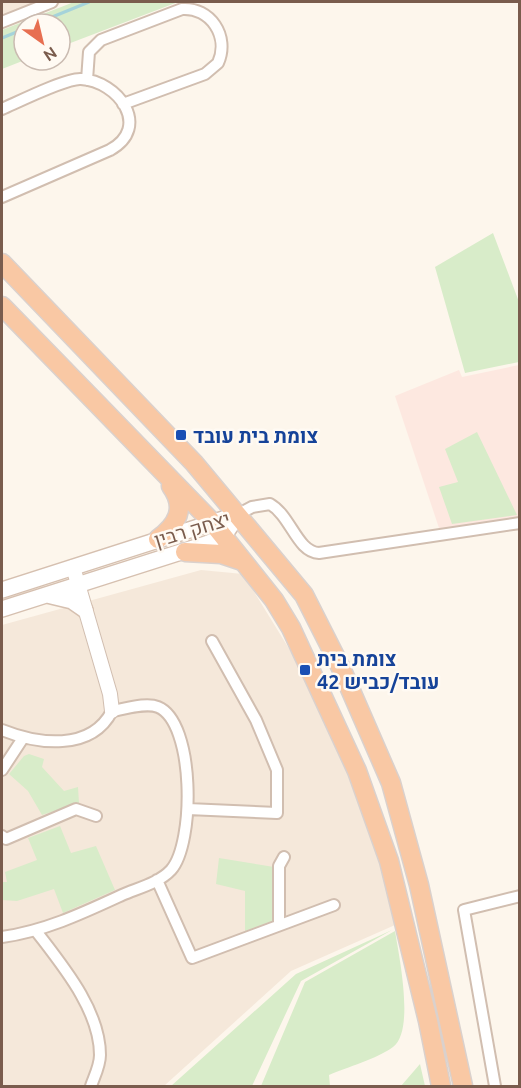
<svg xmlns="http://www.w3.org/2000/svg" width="521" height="1088" font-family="Ubuntu,Heebo,sans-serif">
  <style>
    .residential { fill: #f5e8da }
    .commercial { fill: #fde8e0 }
    .green { fill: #d8ecc9 }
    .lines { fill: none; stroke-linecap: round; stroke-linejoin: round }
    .stream { stroke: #a5d3da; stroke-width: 3 }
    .minor-casing { stroke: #d1beb0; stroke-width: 14 }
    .tertiary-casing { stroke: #d1beb0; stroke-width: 16 }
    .secondary-casing { stroke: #d6c0b0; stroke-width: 18 }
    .trunk-casing { stroke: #dad1cd; stroke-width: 21 }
    .minor { stroke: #fff; stroke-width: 10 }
    .tertiary { stroke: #fff; stroke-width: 14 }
    .secondary { stroke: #fff; stroke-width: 15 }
    .trunk { stroke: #f9c8a4; stroke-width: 18 }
    .transit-dot { fill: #1a4fb4; stroke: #fffaf3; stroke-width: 2 }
    .labels { text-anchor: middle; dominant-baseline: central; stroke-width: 5; stroke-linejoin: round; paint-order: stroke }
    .transit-label { font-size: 20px; font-weight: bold; fill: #164399; stroke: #fffaf3; text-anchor: start }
    .street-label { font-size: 20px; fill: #7a5c4d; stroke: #fffaf3 }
  </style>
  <rect width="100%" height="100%" fill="#fdf6ec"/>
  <path class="residential" d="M2,2H64L2,26Z
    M201,570L243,574L296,660L335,738L374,840L395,925L291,971L164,1086H2V625Z"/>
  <path class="commercial" d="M519,365V517L440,531L395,396L459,370L462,377Z"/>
  <path class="green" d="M74,2H178L60,47V24H24L25,60L2,69V30Z
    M493,233L519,302V362L465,373L435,267Z
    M477,432L517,515L452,524L439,487L458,482L445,449Z
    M29,754L44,759L42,767L64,791L78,787L79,803L42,815L28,791L9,774L24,756Z
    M60,826L71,853L96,846L115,890L63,913L54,889L17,901L2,900V882H7L5,872L37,860L28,838Z
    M219,858L274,867L275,920L245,931V891L216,884Z
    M392,930L301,981L252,1086H171L296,974Z
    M395,931C399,956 415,1031 393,1047C377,1059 347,1067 329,1075L330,1086H261L305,982Z
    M420,1064L425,1086H401Z"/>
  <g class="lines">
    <path class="stream" d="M35,24L89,2
      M2,38L24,29"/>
    <g class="minor-casing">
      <path id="minor" d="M2,22L52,2
        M87,80L89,52L101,40L182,9C210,7 230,36 218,63L205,74L123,104
        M2,109C18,102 66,78 81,79C118,81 152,127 110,150L2,197
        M239,514L252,507L270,504C291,516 297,552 319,553L520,523
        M2,730C37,744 91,752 112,711C125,709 146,702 158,707C195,722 195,843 171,870C159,883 138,888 122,895C83,913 45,931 2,937
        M2,770L23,738
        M188,809L277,813V770L256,720L212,641
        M2,836L6,839L76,809L96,816
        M157,880L192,958L334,905
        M279,924V866L284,857
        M36,931C62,965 100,1010 100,1055C100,1066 94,1077 91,1086
        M495,1086L464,910L520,896"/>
    </g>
    <g class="tertiary-casing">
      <path id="tertiary" d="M73,567L110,694L112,711"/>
    </g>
    <g class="secondary-casing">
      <path id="secondary" d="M2,590L239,514
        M47,595L72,601L85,610
        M2,609L206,544L223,537L239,514"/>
    </g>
    <g class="trunk-casing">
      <path id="trunk" d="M2,263L194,463L304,595L341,668L391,783L419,885L463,1086
        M2,306L211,521L274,600L291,628L357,771L389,861L428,1021L441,1086
        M158,539C177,525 187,508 171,486
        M185,552L221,554L242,561"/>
    </g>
    <use href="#minor" class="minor"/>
    <use href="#tertiary" class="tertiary"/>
    <use href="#secondary" class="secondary"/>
    <use href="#trunk" class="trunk"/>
  </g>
  <g class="transit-dot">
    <rect x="175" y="429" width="12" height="12" rx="3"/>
    <rect x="299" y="664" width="12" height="12" rx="3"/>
  </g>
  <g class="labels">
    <g class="transit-label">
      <text x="193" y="435">צומת בית עובד</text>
      <text x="317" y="658">צומת בית<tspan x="317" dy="23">עובד/כביש 42</tspan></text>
    </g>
    <g class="street-label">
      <text transform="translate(192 529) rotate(-17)">יצחק רבין</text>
    </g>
  </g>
  <rect width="521" height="1088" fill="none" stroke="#7a5c4d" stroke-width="6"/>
  <g transform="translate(42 42) rotate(146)"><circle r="28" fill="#fffaf3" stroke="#cabbb1" stroke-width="1.5"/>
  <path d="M0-4.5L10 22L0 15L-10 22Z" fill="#e76f51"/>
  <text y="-9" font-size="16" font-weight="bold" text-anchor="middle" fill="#7a5c4d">N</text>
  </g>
</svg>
